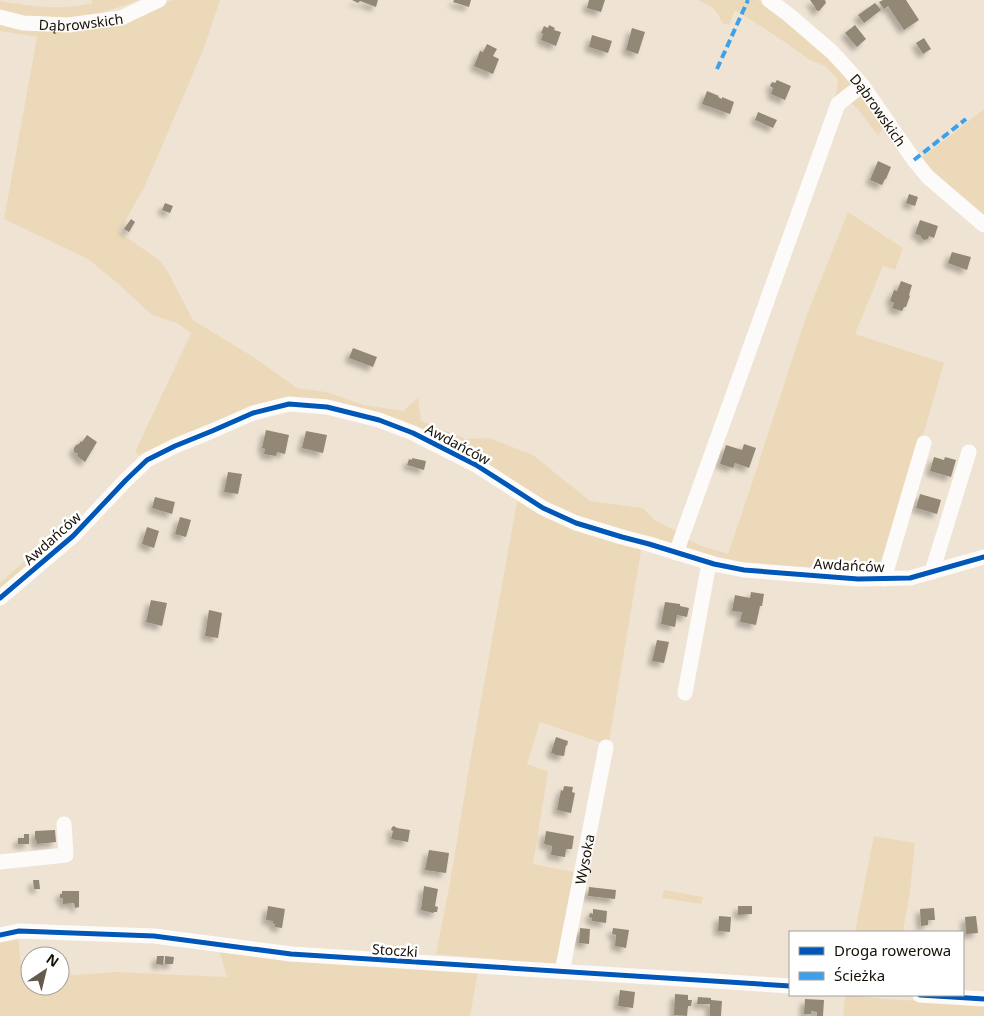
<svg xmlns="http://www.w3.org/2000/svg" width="984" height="1016" font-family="'Noto Sans',sans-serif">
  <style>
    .green { fill: #ecd9ba }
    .building { fill: #928874; filter: url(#shadow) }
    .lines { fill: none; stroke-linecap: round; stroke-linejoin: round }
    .minor { stroke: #fdfbf9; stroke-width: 15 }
    .quiet { stroke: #3da1e9; stroke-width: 4; stroke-dasharray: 8 4; stroke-linecap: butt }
    .cycleway-casing { stroke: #fff; stroke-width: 8 }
    .cycleway { stroke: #0057b8; stroke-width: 5 }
    .labels { text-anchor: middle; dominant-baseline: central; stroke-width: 5; stroke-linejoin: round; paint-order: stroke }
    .street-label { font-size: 14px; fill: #150f05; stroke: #fff }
  </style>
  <defs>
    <filter id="shadow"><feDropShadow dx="-4.5" dy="4.5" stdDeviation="2.5" flood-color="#0004"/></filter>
  </defs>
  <rect width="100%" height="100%" fill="#efe4d4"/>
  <path class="green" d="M92,0H138C125,5 111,10 97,14C66,22 31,19 0,11V1C30,6 61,11 92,3Z
    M172,0H220L204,48L144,188L119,232L159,260L168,272L193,320L255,358L297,388L326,392L364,405L403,411L418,398L421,421L466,439L489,438L533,455L590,501L643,508L654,520L678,532L836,94L838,80L825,66L810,60L776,36L735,10L729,25L722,23C717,8 711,6 697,0H757L766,3L818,45L850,79L883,128L878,136L857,108L847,100L686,538L699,545L728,554L752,483L806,317L848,212L903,248L895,270L883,266L855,334L944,363L880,583L859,586L642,545L609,742L602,743L540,722L527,764L548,772L533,864L574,872L558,965L436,954L450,882L472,750L519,491L438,442L287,398L144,459L135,452L191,333L177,323L152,315L116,282L88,259L4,219L37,37L0,31V22L128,21Z
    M984,109V218L919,160Z
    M68,529L71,533L0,594V583L20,565Z
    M874,836L915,843L910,891L903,932H855Z
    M664,890L703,897L701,904L662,898Z
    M18,936L22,972H30V986H60V974L75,975L115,972L227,977L219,950L478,972L470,1016H0V940Z
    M845,995L887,999L984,1005V1016H843Z"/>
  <path class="building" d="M352,0H378L376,7L360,1L358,3Z
    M454,0H471L469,7L453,2Z
    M589,0H605L601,12L587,8Z
    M810,0H825L826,3L819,11L816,10L815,7Z
    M883,0H906L919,20L904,30L888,6L884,9L879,2Z
    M875,3L881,10L864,23L858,15Z
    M549,25L555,28L554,30L561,32L556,46L541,40L543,34L541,33L544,26L548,28Z
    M855,25L866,39L857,47L845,33Z
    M632,28L645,32L638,54L626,50Z
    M592,35L612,41L608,53L589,47Z
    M924,38L931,49L923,54L916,43Z
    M487,44L497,49L493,56L499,59L493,74L474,66L480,51L483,52Z
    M777,80L791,86L785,100L771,94L773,88L770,86L772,82L775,83Z
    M707,91L719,96L718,97L722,99V97L734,102L730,114L702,104Z
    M758,112L777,120L773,128L755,120Z
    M878,161L891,167L886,179H885L882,185L870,180Z
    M909,194L918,197L915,206L906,203Z
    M165,203L173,206L170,213L162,210Z
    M131,219L135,222L129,232L124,229Z
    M920,220L938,226L934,238L929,236L928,239H927L925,240L922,239L920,235L915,234Z
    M952,252L971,257L967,270L948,263Z
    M901,281L912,285L909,295L910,296L906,307H904L902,311L892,308L894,303L890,301L894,290L897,291Z
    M353,348L377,357L373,367L349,358Z
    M266,430L289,435L285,454L277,452L276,456L264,454L265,449L262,448Z
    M306,431L327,435L323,453L302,448Z
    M87,435L97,442L85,462L77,456L78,454L74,452V448L76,445L79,444L81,441L82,442Z
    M744,444L756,448L749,468L735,463L733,468L720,464L726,445L742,450Z
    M934,457L944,460L945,457L956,460L951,477L930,471Z
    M412,458L426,461L424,470L407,465L409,459L412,460Z
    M228,472L242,474L238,494L224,492Z
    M920,494L941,500L937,514L916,508Z
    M155,497L175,502L172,514L152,508Z
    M180,517L191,520L186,537L175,534Z
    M147,527L159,531L154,548L142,544Z
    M751,592L764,594L762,606H760L756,625L740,622L742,612L732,611L735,595L750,598Z
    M151,600L167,603L162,626L146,622Z
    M665,602L680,604V606L689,608L687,617L677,615L675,627L661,624Z
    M209,610L222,613L218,638L205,636Z
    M657,640L669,642L664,663L652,661Z
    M556,737L568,741L567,746L566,745L564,756L555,755V754L551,753Z
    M564,786L573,787L572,792L575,793L571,813L557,810L561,790L563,791Z
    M394,826L397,828L410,830L408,842L391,839L393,831L391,830L392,827Z
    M55,830L56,842L37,844L36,840L35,839V831Z
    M546,831L574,836L572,849H566L565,857L551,855L552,846L544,844Z
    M24,834H29V844H18V838H24Z
    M429,850L449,853L446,873L425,870Z
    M33,880H39L40,889H34Z
    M424,886L438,889L435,906L438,907L437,912H434L433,913L421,910Z
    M589,887L616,890L615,899L588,896Z
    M62,891H79V907L75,908L74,903L63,904V898H60V894H62Z
    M268,906L285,909L282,928L275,927V924L272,923L273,921L266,920Z
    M738,906H752V914L738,915Z
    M934,908L935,920H928V925L921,926L920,909Z
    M593,909L607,911L606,923L592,921V918L589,917L590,913L593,914Z
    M719,916L731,917L730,932L718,931Z
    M976,916L978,933L966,934L965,917Z
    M580,928L590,929L589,944L579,943Z
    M613,928L629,930L626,948L615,946L616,935L612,934Z
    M157,956H164L163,965L156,964Z
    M165,956L174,957L173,964H165Z
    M620,990L635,992L633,1008L618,1006Z
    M675,994L688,995V1000H692L691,1006H688L687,1016L674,1015Z
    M698,997L711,998V1000L722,1001L721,1016H710V1004H697Z
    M805,999L824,1000L823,1016H817V1012L811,1011V1014H804Z"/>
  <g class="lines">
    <g class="minor">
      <path id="s1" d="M769,0L789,15L832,52L844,65L862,85L914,160L928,177L984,225"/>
      <path id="s2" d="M0,17L23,23L68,25L121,18L159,0"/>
      <path d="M676,553L838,104L862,85"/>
      <path d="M932,572L969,452"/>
      <path d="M884,579L924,443"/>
      <path d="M0,598L73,536L126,480L147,460L175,446L212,431L253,413L289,404L327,407L379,420L413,433L476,465L543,508L576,523L622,537L649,544L714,564L744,570L858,579L910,578L984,557"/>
      <path d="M685,693L709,563"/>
      <path d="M0,862L66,855L64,824"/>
      <path d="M0,935L19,931L154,936L291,954L790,986"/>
      <path id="s3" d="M562,972L606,747"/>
      <path d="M920,995L984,999"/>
    </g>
    <path class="quiet" d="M717,69L748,0
      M914,160L966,119"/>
    <g class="cycleway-casing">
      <path id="cycleway" d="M0,598L73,536L126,480L147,460L175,446L212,431L253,413L289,404L327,407L379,420L413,433L476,465L543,508L576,523L622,537L649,544L714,564L744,570L858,579L910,578L984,557
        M0,935L19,931L154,936L291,954L790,986
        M920,995L984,999"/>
    </g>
    <use href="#cycleway" class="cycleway"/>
  </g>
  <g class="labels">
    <g class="street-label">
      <text stroke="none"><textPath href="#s2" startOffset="82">Dąbrowskich</textPath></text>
      <text stroke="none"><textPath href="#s1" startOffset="156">Dąbrowskich</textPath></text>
      <text transform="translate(458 444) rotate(28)">Awdańców</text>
      <text transform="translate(52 538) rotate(-42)">Awdańców</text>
      <text transform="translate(849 565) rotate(3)">Awdańców</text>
      <text stroke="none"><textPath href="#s3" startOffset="115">Wysoka</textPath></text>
      <text transform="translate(395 950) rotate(4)">Stoczki</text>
    </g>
  </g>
  <rect x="789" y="931" width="175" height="65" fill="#ffffff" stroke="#a19f9b"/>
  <rect x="799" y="947" width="25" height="8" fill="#0057b8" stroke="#a19f9b"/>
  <text x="834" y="956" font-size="15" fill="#150f05">Droga rowerowa</text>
  <rect x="799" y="972" width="25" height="8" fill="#3da1e9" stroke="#a19f9b"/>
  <text x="834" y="981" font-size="15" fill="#150f05">Ścieżka</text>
  <g transform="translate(45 971) rotate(35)"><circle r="24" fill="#ffffff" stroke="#a19f9b"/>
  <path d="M0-4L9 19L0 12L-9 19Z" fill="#615a4d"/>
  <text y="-8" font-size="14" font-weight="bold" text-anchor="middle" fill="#150f05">N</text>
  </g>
</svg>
